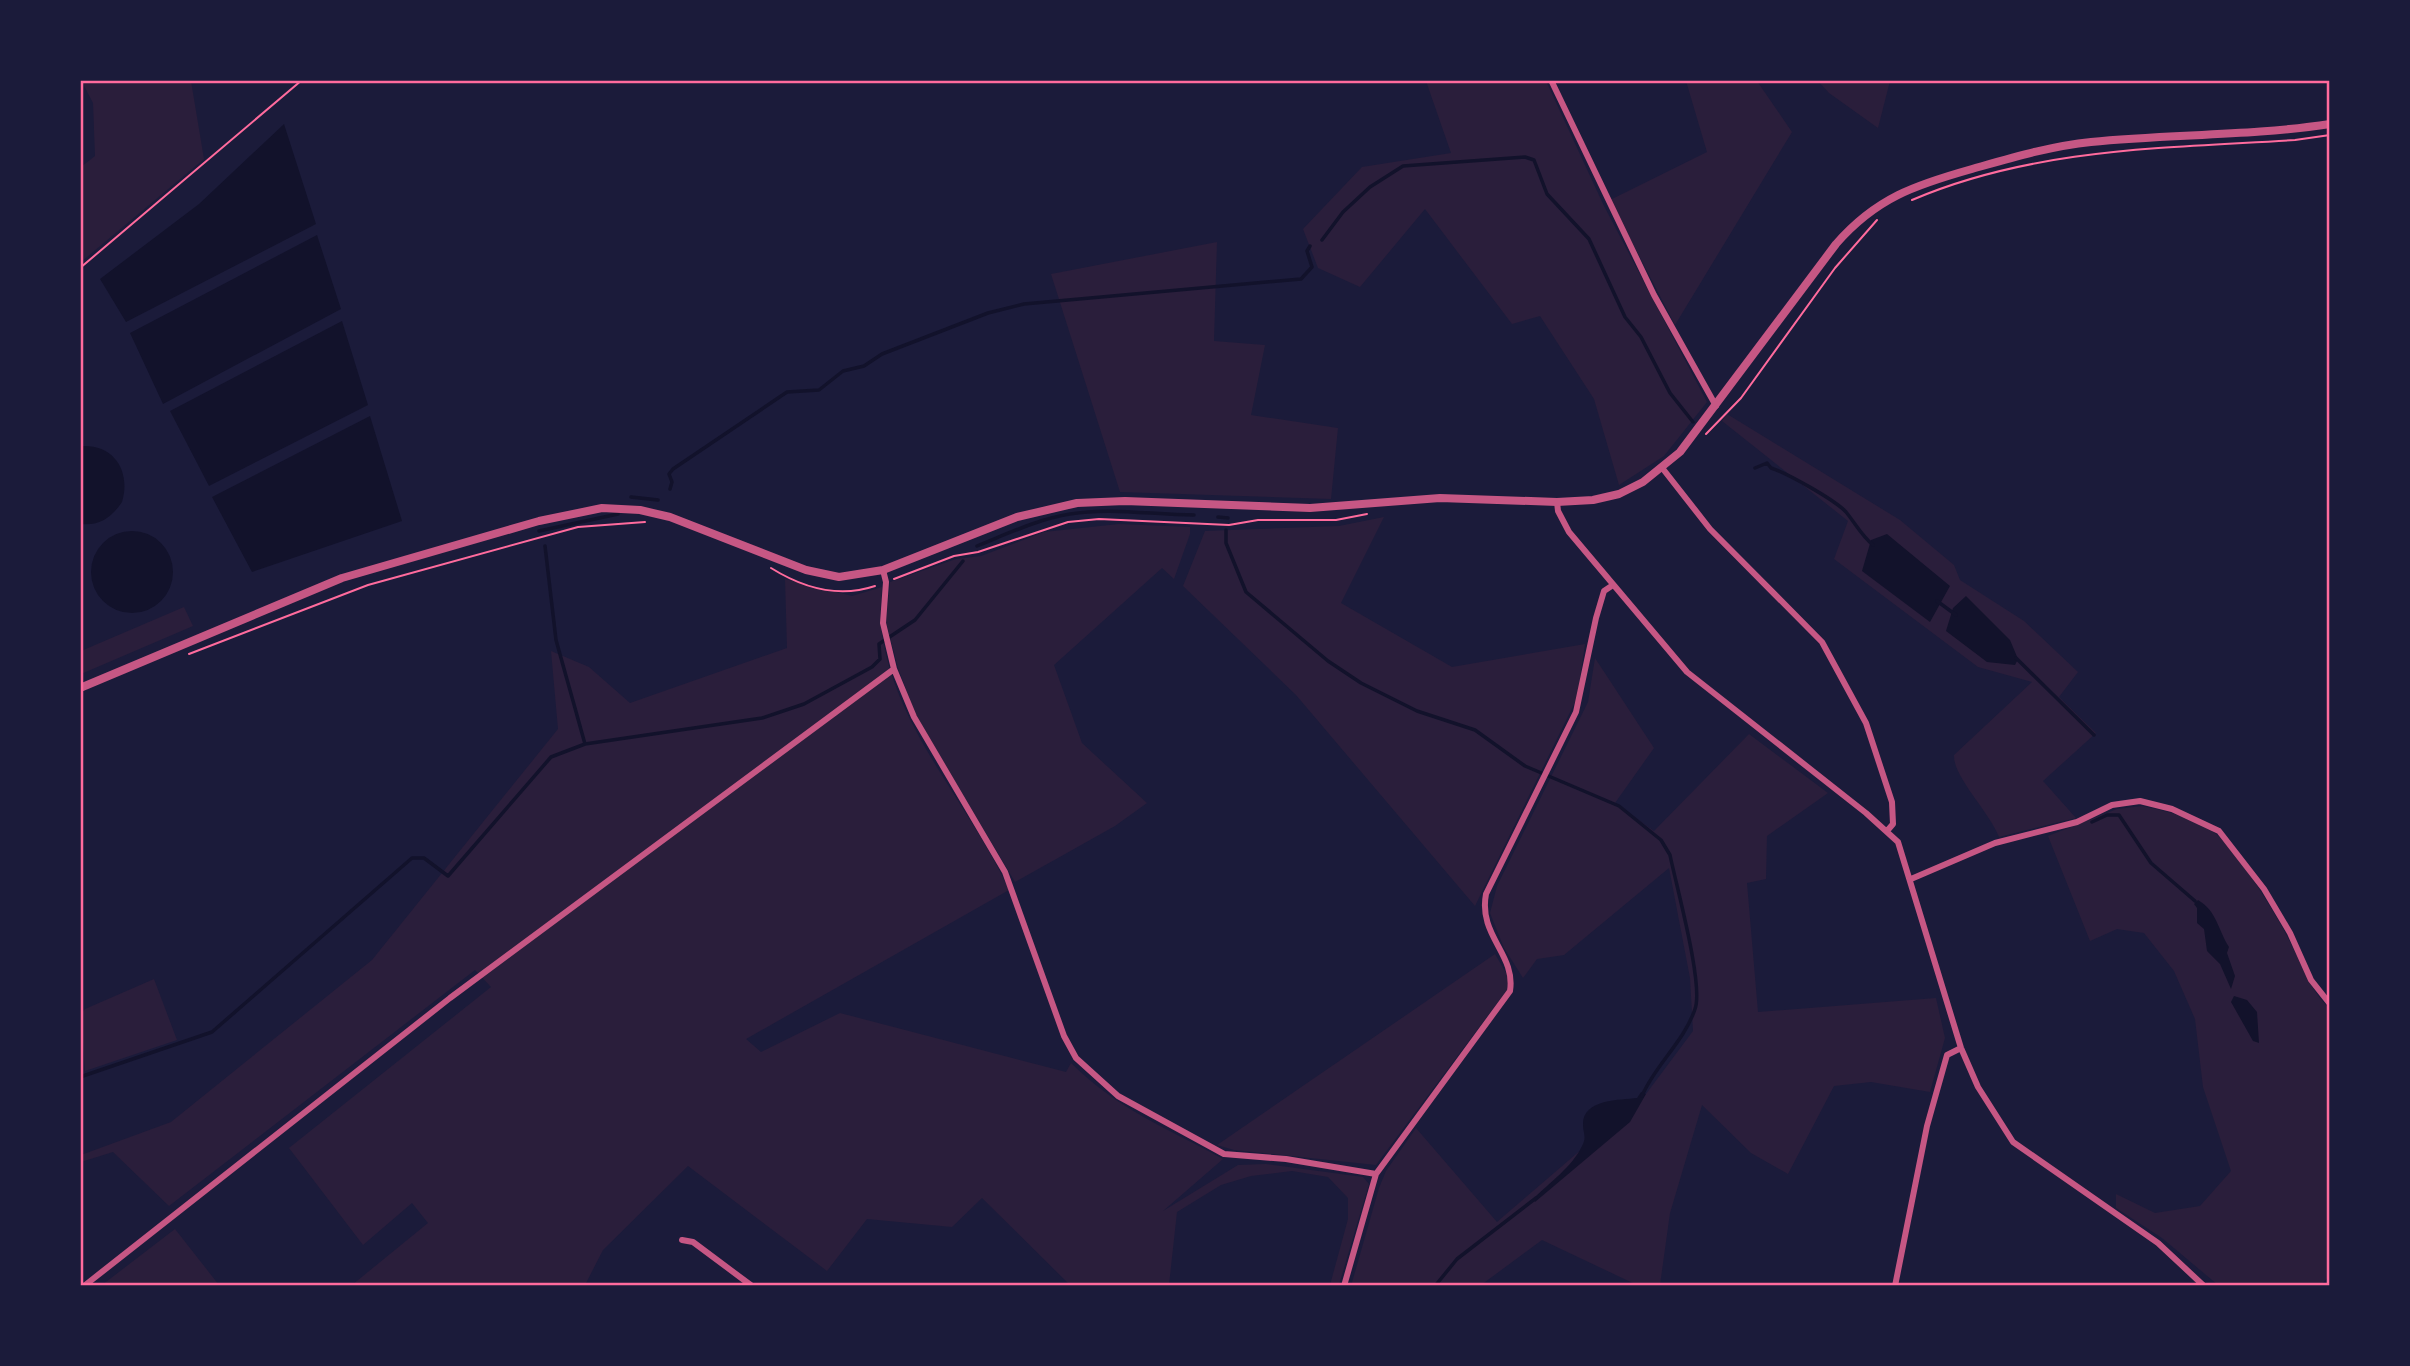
<svg xmlns="http://www.w3.org/2000/svg" width="2410" height="1366" font-family="Karla,sans-serif">
  <style>
    .green { fill: #2a1e3b }
    .water { fill: #12122b }
    .lines { fill: none; stroke-linecap: round; stroke-linejoin: round }
    .stream { stroke: #12122b; stroke-width: 3.5 }
    .path { stroke: #ff6b9d; stroke-width: 2 }
    .minor { stroke: #c65784; stroke-width: 6 }
    .tertiary { stroke: #c65784; stroke-width: 8 }
    .neatline { fill: none; stroke: #ff6b9d; stroke-width: 2.5 }
  </style>
  <rect width="100%" height="100%" fill="#1b1b3a"/>
  <path class="green" d="M81,80L191,81L204,159L81,262V167L95,156L93,103Z
    M1426,81H1546L1604,206L1707,402L1664,456L1619,485L1594,399L1540,316L1512,324L1425,209L1360,287L1318,268L1303,229L1362,167L1451,153Z
    M1686,81H1757L1792,132L1675,325L1610,200L1707,152Z
    M1818,81H1890L1878,128L1829,93Z
    M1217,242L1214,341L1265,345L1251,415L1338,428L1331,499L1120,492L1051,274Z
    M1727,414L1900,520L1954,565L1960,580L2024,621L2078,672L2059,697L2096,733L2043,781L2076,818L1999,837C1989,811 1953,777 1954,755L2032,682L1978,667L1834,559L1848,521L1722,421Z
    M1384,517L1341,603L1452,667L1585,644L1577,698L1475,906L1296,695L1183,586L1205,531L1339,526Z
    M1119,524L1190,527V534L1174,579L1162,568L1054,665L1082,743L1147,803L1115,826L1015,882L916,716L898,668L886,622L890,582L956,559L981,556L1044,532Z
    M785,579L852,596L882,587C882,599 879,613 881,625C891,725 969,802 1009,890L746,1039L761,1052L840,1013L1066,1072L1071,1063C1117,1109 1167,1128 1223,1159L1163,1211L1238,1165L1266,1164L1363,1177L1369,1184L1339,1285H1330L1348,1219V1198L1328,1177L1292,1171L1251,1176L1221,1185L1177,1212L1169,1285L1071,1286L982,1198L952,1227L867,1219L827,1271L688,1166L603,1250L585,1285H352L428,1223L412,1203L363,1245L289,1148L491,987L475,970L169,1206L113,1152L81,1162V1155L171,1122L372,960L558,729L551,651L589,667L630,703L787,648Z
    M184,607L193,626L81,674V651Z
    M1595,658L1654,748L1615,803L1654,831L1749,734L1828,793L1767,836L1766,879L1747,883L1758,1012L1936,998L1945,1038L1930,1092L1871,1082L1834,1086L1788,1174L1751,1153L1702,1105L1670,1213L1660,1285H1637L1542,1240L1481,1285L1351,1286L1379,1188L1386,1171L1416,1128L1497,1222L1646,1094L1693,1031L1690,978L1669,868L1564,955L1537,959L1523,978L1504,948L1490,913L1497,886L1588,702Z
    M2142,806C2166,811 2196,818 2216,834C2239,854 2275,912 2289,940C2302,964 2309,989 2329,1008L2330,1275L2321,1285H2218L2162,1238L2116,1208V1194L2155,1213L2200,1206L2231,1171L2203,1087L2195,1019L2174,971L2144,933L2117,929L2090,941L2048,836L2117,809Z
    M1495,954L1509,978L1507,990L1376,1165L1234,1150L1217,1145Z
    M154,979L177,1040L85,1071L81,1014L85,1009Z
    M175,1229L219,1285H102Z"/>
  <path class="water" d="M284,124L316,224L126,322L100,279L199,204Z
    M317,235L341,309L163,404L130,333Z
    M342,321L368,405L209,486L170,411Z
    M370,416L402,521L252,572L212,497Z
    M81,446C115,444 131,472 122,502C112,517 100,526 81,524Z
    M91 572a41 41 0 1 1 82 0a41 41 0 1 1-82 0Z
    M1887,534L1950,586L1930,622L1862,571L1871,540Z
    M1966,596L2010,640L2018,659L2015,665L1987,662L1946,631L1953,608Z
    M2198,900C2217,911 2218,930 2229,947L2227,953L2235,976L2231,989L2220,964L2207,951L2204,929L2197,923V908L2194,904Z
    M2234,996L2247,1000L2257,1012L2259,1043L2253,1041L2231,1002Z
    M1641,1092L1646,1094L1630,1122L1535,1202L1533,1199C1549,1183 1572,1167 1582,1146C1587,1137 1583,1133 1583,1125C1582,1099 1620,1100 1637,1098Z"/>
  <g class="lines">
    <path class="stream" d="M1322,240L1343,212L1370,187L1403,166L1525,157L1534,160L1547,194L1589,239L1625,317L1641,337L1670,393L1693,422
      M1755,468L1767,463L1771,468C1787,473 1835,500 1846,512C1855,523 1862,536 1873,545
      M670,489L672,482L669,474L673,469L787,392L819,390L843,371L864,366L882,354L988,313L1024,304L1301,279L1312,267L1307,251L1310,246
      M631,497L658,500
      M1218,517L1228,518
      M1226,530V543L1246,592L1328,661L1361,683L1417,711L1475,730L1525,766L1619,806L1661,840L1670,855C1676,885 1704,985 1695,1009C1684,1042 1655,1065 1642,1096
      M539,531L618,514
      M545,546L556,640L585,744
      M977,546C1007,534 1038,519 1070,514C1111,507 1153,515 1194,515
      M1937,601L1956,615
      M2016,658L2094,735
      M2092,822L2107,815H2119L2151,863L2195,901
      M80,1077L212,1032L412,858H424L448,876L551,757L585,744L762,718L804,704L872,667L880,659L879,644L915,620L963,561
      M1435,1286L1457,1259L1536,1198"/>
    <path class="path" d="M1912,200C2033,148 2166,148 2295,140L2330,135
      M80,268L302,80
      M1706,434L1741,398L1835,268L1877,220
      M771,568C803,588 839,598 875,586
      M894,579L954,556L978,552L1068,522L1099,519L1229,525L1258,520H1336L1367,514
      M189,654L368,585L578,527L645,522"/>
    <path class="minor" d="M1551,80L1654,295L1716,406
      M1663,469L1710,529L1822,642L1866,723L1892,802L1893,824L1887,831
      M1557,502L1558,511L1569,532L1687,672L1866,813L1898,842L1961,1048L1978,1087L2013,1142L2158,1243L2204,1286
      M883,570L886,582L883,623L894,669L914,717L1005,872L1064,1036L1076,1058L1118,1096L1224,1154L1286,1159L1376,1174
      M1911,879L1995,843L2077,822L2112,805L2140,801L2172,809L2219,831L2264,889L2290,933L2311,980L2330,1004
      M682,1240L693,1242L752,1286
      M84,1286L450,998L894,669
      M1344,1286L1376,1174L1510,991C1516,954 1478,936 1486,894L1576,712L1596,618L1604,591L1613,585
      M1895,1286L1927,1126L1947,1055L1961,1048
      M2329,1286L2330,1284"/>
    <path class="tertiary" d="M80,688L342,578L539,521L602,508L640,510L670,517L806,570L839,577L883,570L1017,517L1077,503L1125,501L1310,508L1440,498L1557,502L1593,500L1619,494L1643,482L1680,452L1836,244C1876,198 1915,185 1972,169C2011,158 2051,146 2091,142C2171,134 2251,136 2330,124"/>
  </g>
  <rect width="2410" height="1366" fill="none" stroke="#1b1b3a" stroke-width="164"/>
  <rect x="82" y="82" width="2246" height="1202" class="neatline"/>
</svg>
